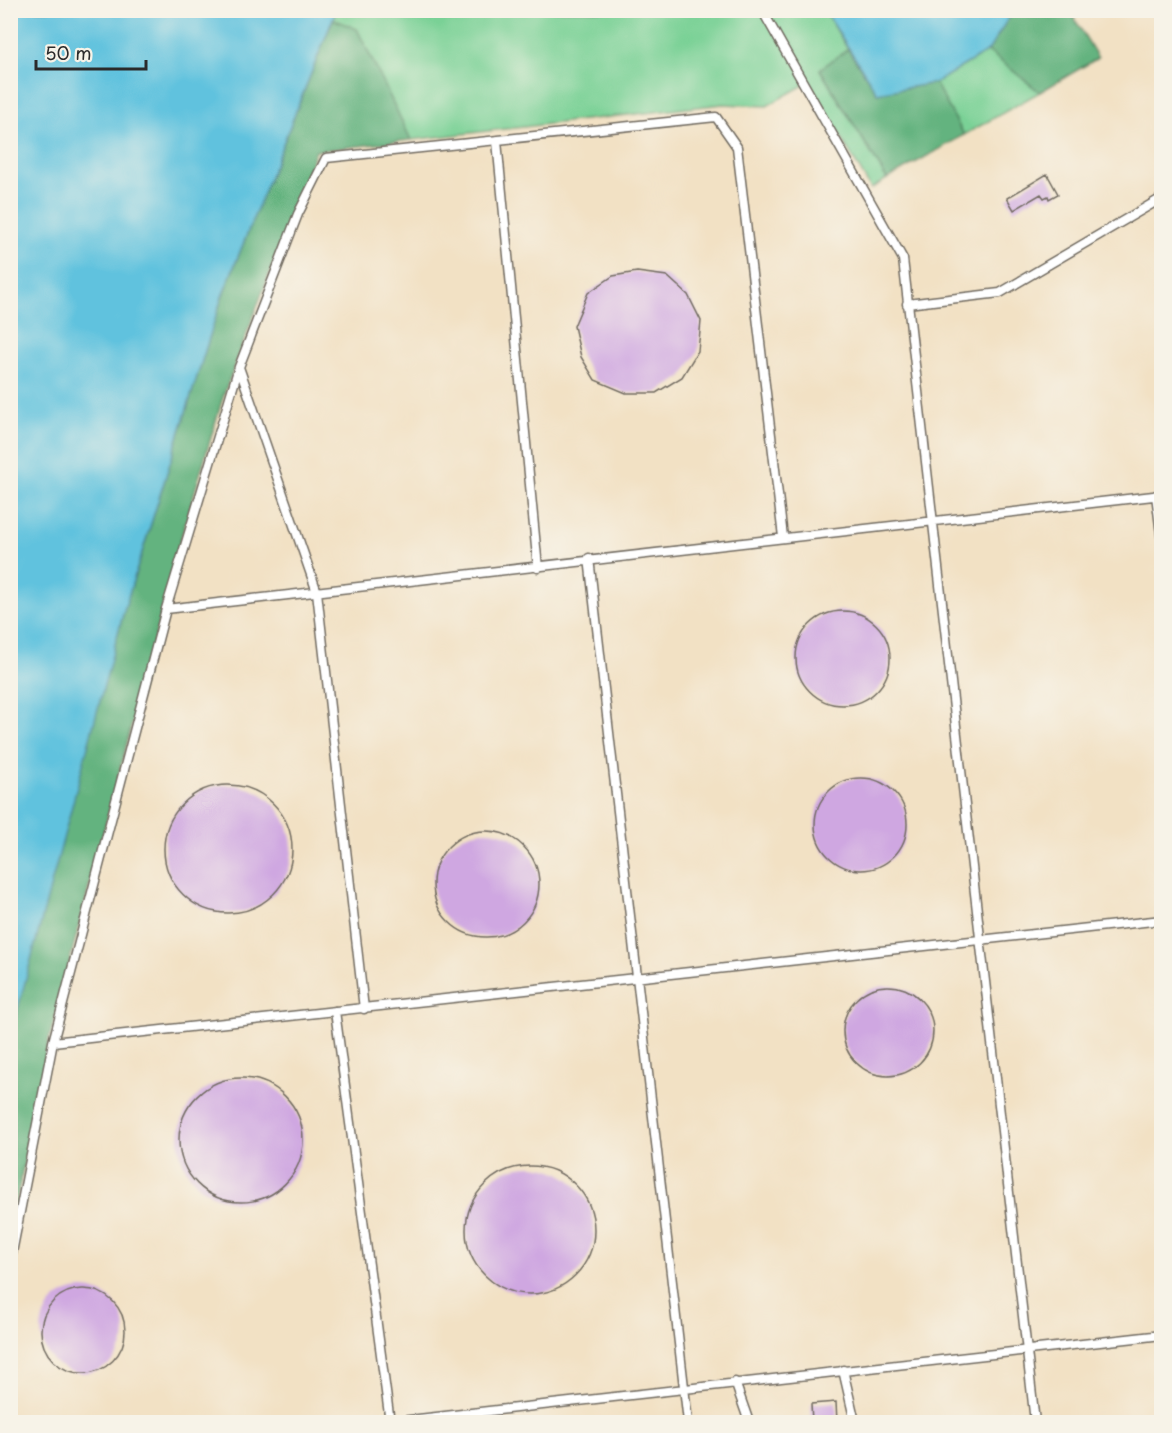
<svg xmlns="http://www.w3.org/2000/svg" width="1172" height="1433" font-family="'Playpen Sans',sans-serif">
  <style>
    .green { fill: #7ad196; stroke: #527e60; stroke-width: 1.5 }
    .forest { fill: #63b37f; stroke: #476f55; stroke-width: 1.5 }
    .water { fill: #60c2de; stroke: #467684; stroke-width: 1.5 }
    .building { fill: #cfa7e1 }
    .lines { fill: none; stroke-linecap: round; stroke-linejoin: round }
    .lane-casing { stroke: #716b61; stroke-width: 11 }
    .lane { stroke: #fff; stroke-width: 8 }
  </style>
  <rect width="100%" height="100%" fill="#f7f3e8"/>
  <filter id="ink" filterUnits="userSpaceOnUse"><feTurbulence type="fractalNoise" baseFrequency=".0167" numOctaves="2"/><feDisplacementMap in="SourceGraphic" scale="12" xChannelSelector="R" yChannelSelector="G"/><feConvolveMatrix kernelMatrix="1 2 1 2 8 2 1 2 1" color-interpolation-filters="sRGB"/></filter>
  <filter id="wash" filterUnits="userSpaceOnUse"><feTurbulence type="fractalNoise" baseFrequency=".008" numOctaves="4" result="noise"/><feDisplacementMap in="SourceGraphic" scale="24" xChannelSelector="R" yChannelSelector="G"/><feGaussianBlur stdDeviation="1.35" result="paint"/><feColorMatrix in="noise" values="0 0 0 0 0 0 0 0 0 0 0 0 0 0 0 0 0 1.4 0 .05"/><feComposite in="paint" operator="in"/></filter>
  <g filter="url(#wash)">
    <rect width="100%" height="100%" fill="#f2e1c4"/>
    <path class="green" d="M336,10L825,11L848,49L820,70L887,179L871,189L809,82L767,106L723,104L411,140L357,29L333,20Z
      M988,51L1040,92L964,135L935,83Z"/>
    <path class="forest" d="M1013,11H1070L1098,58L1040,92L988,51Z
      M333,19L357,29L411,140L316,151L224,394L178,548L49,1040L11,1227L12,1023L125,607L222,297Z
      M848,49L877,93L935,83L964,135L887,179L820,69Z"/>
    <path class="water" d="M11,10L336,11L222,297L125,607L11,1035Z
      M825,11H1013L988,51L935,83L877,93Z"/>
    <g id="blocks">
      <path class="building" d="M1047,174L1058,194L1049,199L1048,196L1044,198L1041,194L1014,210L1007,198Z
        M637,272L667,276L688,295L701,321L698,351L682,377L656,393H626L595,380L581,357L574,326L588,293L613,276Z
        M796 658a47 47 0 1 1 94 0a47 47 0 1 1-94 0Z
        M815 824a46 46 0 1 1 92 0a46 46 0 1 1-92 0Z
        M164 849a64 64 0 1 1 128 0a64 64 0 1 1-128 0Z
        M433 884a53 53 0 1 1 106 0a53 53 0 1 1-106 0Z
        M843 1031a45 45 0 1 1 90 0a45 45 0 1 1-90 0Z
        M179 1140a62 62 0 1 1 124 0a62 62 0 1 1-124 0Z
        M466 1230a64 64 0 1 1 128 0a64 64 0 1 1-128 0Z
        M41 1331a42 42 0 1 1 84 0a42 42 0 1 1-84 0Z
        M836,1402L837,1422H812L811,1404Z"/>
    </g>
  </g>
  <g filter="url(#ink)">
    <use href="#blocks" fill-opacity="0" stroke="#716b61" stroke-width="1.5"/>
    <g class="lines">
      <g class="lane-casing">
        <path id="lane" d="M762,10L903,259L1035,1422
          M497,141L538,568
          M907,304L1000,293L1162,198
          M239,367L317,592L364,1009
          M1156,495L1162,542
          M589,558L688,1422
          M166,609L1162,495
          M335,1011L390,1422
          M53,1042L1162,920
          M10,1263L53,1042L166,609L239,367L298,214L326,158L716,117L737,147L783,537
          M843,1370L855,1422
          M735,1382L749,1422
          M392,1422L1162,1335"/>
      </g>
      <use href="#lane" class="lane"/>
    </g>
  </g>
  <rect width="1172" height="1433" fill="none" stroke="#f7f3e8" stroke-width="36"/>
  <path d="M36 60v9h110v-9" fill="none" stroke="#2b2b2b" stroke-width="3"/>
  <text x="45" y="60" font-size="18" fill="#2b2b2b" stroke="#f7f3e8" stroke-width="4.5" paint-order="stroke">50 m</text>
</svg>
